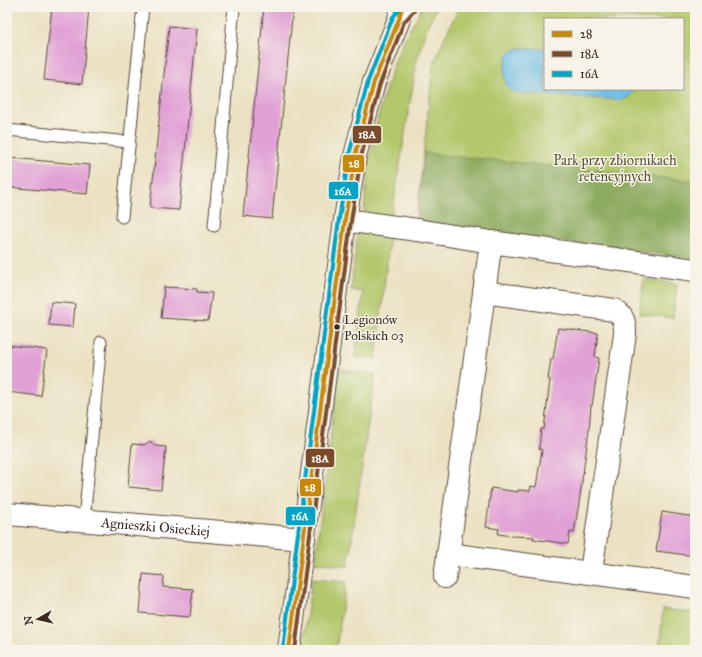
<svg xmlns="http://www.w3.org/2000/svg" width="702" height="657" font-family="'IM FELL Great Primer',serif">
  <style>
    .green { fill: #b3c86c; stroke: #777945; fill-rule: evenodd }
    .forest { fill: #8eac60; stroke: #646b3f }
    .water { fill: #69bbe5; stroke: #527282 }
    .building { fill: #e1a0d6 }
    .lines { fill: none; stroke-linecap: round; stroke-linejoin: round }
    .lane-casing { stroke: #554637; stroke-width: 13 }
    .street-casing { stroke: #554637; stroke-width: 24 }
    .secondary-casing { stroke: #554637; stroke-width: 24 }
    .lane { stroke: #fff; stroke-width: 11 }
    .street { stroke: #fff; stroke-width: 22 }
    .secondary { stroke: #fff; stroke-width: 22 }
    .bus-1-casing { stroke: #f7f3e8; stroke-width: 7 }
    .bus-2-casing { stroke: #f7f3e8; stroke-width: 7 }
    .bus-3-casing { stroke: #f7f3e8; stroke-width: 7 }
    .bus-1 { stroke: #c88708; stroke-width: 4 }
    .bus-2 { stroke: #7a4b2a; stroke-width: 4 }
    .bus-3 { stroke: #03a3c5; stroke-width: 4 }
    .bus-dot { fill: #3b2a1e; stroke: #f7f3e8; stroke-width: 1.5 }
    .labels { text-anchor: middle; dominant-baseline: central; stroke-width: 3; stroke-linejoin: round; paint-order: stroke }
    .bus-label { font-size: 13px; fill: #3b2a1e; stroke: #f7f3e8; text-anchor: start }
    .park-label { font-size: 14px; fill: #595232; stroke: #f7f3e8 }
    .street-label { font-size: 14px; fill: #3b2a1e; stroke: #f7f3e8 }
    .line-badge { stroke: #f7f3e8; stroke-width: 1.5 }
    .badge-label { font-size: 11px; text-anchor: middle; font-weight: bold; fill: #fff }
  </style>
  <rect width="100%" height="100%" fill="#f7f3e8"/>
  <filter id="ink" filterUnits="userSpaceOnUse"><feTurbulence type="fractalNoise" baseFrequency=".025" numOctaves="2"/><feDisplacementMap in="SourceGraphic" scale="8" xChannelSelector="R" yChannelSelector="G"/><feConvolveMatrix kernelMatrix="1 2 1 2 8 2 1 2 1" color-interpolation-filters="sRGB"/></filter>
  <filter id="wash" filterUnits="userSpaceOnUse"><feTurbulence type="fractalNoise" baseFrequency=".012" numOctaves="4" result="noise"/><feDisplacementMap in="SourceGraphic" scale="16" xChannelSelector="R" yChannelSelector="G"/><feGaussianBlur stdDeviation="0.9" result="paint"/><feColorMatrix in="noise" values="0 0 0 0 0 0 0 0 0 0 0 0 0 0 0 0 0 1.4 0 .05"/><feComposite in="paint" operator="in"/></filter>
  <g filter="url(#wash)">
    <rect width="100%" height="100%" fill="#ebe2c3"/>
    <path class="green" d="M422,7H437L426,29L417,60L391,219L364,212C368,156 377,109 397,56C404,39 414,23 422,7Z
      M459,7H695V259L416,222L433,67L442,43ZM545,19H683V89H545Z
      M362,233L390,235L376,359L355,357L363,292L351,290L357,237Z
      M644,279L677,284L673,318L639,314Z
      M339,369L375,374L348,566L315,562Z
      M312,579L346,582L336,650H302Z
      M663,609L695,613V650H659Z"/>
    <path class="forest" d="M424,153L695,181V259L416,222Z"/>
    <path class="water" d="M521,48L545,49V89H634V90C630,96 626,100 618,100L523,93C518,93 512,92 508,88C503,81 504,60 509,53C512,50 516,49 521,48Z"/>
    <g id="blocks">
      <path class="building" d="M52,7H89L82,84L44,80Z
        M264,7H293L272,219L243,216Z
        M169,26L197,29L179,210L150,208Z
        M10,158L90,165L87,194L7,187Z
        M164,287L197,289V292L212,293L208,321L161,318Z
        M51,302L75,304L73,327L49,325Z
        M558,328L598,333L595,357L599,358L592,406L591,405L589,430L579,503L574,533L570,532L568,544L533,539L534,537L512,536L498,534L499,529L486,527L491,488L518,492V490L530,491L531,486L536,487L542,450L539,449L541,429H544L550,380L548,379L551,359H553Z
        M7,345L47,350L41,396L7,392Z
        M150,441L155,446L166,447L161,490L128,487L132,444L144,445Z
        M662,512L695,517V556L656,551Z
        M143,574L164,576L163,587L193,589L190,617L140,613Z"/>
    </g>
  </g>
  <g filter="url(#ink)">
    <use href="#blocks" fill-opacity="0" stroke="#554637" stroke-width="1"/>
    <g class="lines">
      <g class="lane-casing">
        <path id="lane" d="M7,130L129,142
          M122,217L143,7
          M214,226L234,7
          M84,521L101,342"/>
      </g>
      <g class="street-casing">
        <g id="street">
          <path d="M345,220L417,230L491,242L445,577"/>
          <path d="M491,242L695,270"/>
          <path d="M484,292L614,310C624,316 625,323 625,334L591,572"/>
          <path id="s1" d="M7,514L304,539"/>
          <path d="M448,554L695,587"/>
        </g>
      </g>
      <g class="secondary-casing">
        <path id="secondary" d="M289,650L345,220L355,156L374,82L399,19L402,7"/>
      </g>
      <use href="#lane" class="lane"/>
      <use href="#street" class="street"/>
      <use href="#secondary" class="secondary"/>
      <g class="bus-1-casing">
        <path id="bus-1" d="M289,650L345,220L355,156L374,82L399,19L402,7"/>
      </g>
      <g class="bus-2-casing">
        <path id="bus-2" d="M295,650L351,221L361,157L380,84L404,22L414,11"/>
      </g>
      <g class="bus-3-casing">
        <path id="bus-3" d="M283,649L339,219L349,155L368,81L393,17L401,7"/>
      </g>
      <use href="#bus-1" class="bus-1"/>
      <use href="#bus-2" class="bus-2"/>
      <use href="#bus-3" class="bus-3"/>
    </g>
  </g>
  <circle class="bus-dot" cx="337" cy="327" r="3.5"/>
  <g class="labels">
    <g class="bus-label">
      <text x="344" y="320">Legionów<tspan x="344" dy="16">Polskich 03</tspan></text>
    </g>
    <g class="park-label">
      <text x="615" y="160">Park przy zbiornikach<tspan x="615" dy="16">retencyjnych</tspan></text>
    </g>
    <g class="street-label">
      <text stroke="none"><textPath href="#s1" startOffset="149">Agnieszki Osieckiej</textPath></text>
    </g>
  </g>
  <g class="line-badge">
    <rect x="352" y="125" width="30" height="19" rx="4" fill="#7a4b2a"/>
    <rect x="342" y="154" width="23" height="19" rx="4" fill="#c88708"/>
    <rect x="328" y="181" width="31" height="19" rx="4" fill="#03a3c5"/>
    <rect x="305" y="448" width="30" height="20" rx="4" fill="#7a4b2a"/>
    <rect x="299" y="478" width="23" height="19" rx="4" fill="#c88708"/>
    <rect x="285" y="506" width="31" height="20" rx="4" fill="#03a3c5"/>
  </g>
  <g class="badge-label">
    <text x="367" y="138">18A</text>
    <text x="354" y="167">28</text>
    <text x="343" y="195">16A</text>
    <text x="320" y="462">18A</text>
    <text x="310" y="491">28</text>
    <text x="300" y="520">16A</text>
  </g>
  <rect width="702" height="657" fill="none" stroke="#f7f3e8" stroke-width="24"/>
  <rect x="544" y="18" width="140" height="72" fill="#f7f3e8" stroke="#aca397"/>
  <rect x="552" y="31" width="20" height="6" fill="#c88708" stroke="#aca397"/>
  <text x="580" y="38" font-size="12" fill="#3b2a1e">28</text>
  <rect x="552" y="51" width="20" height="6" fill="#7a4b2a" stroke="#aca397"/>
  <text x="580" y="58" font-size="12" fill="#3b2a1e">18A</text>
  <rect x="552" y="71" width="20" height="6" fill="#03a3c5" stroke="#aca397"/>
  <text x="580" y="78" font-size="12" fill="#3b2a1e">16A</text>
  <g transform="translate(38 619) rotate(262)" stroke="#f7f3e8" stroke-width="3" paint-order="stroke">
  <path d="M0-3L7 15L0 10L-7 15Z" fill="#3b2a1e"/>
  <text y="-6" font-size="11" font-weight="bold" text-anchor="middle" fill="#3b2a1e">N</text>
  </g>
</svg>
